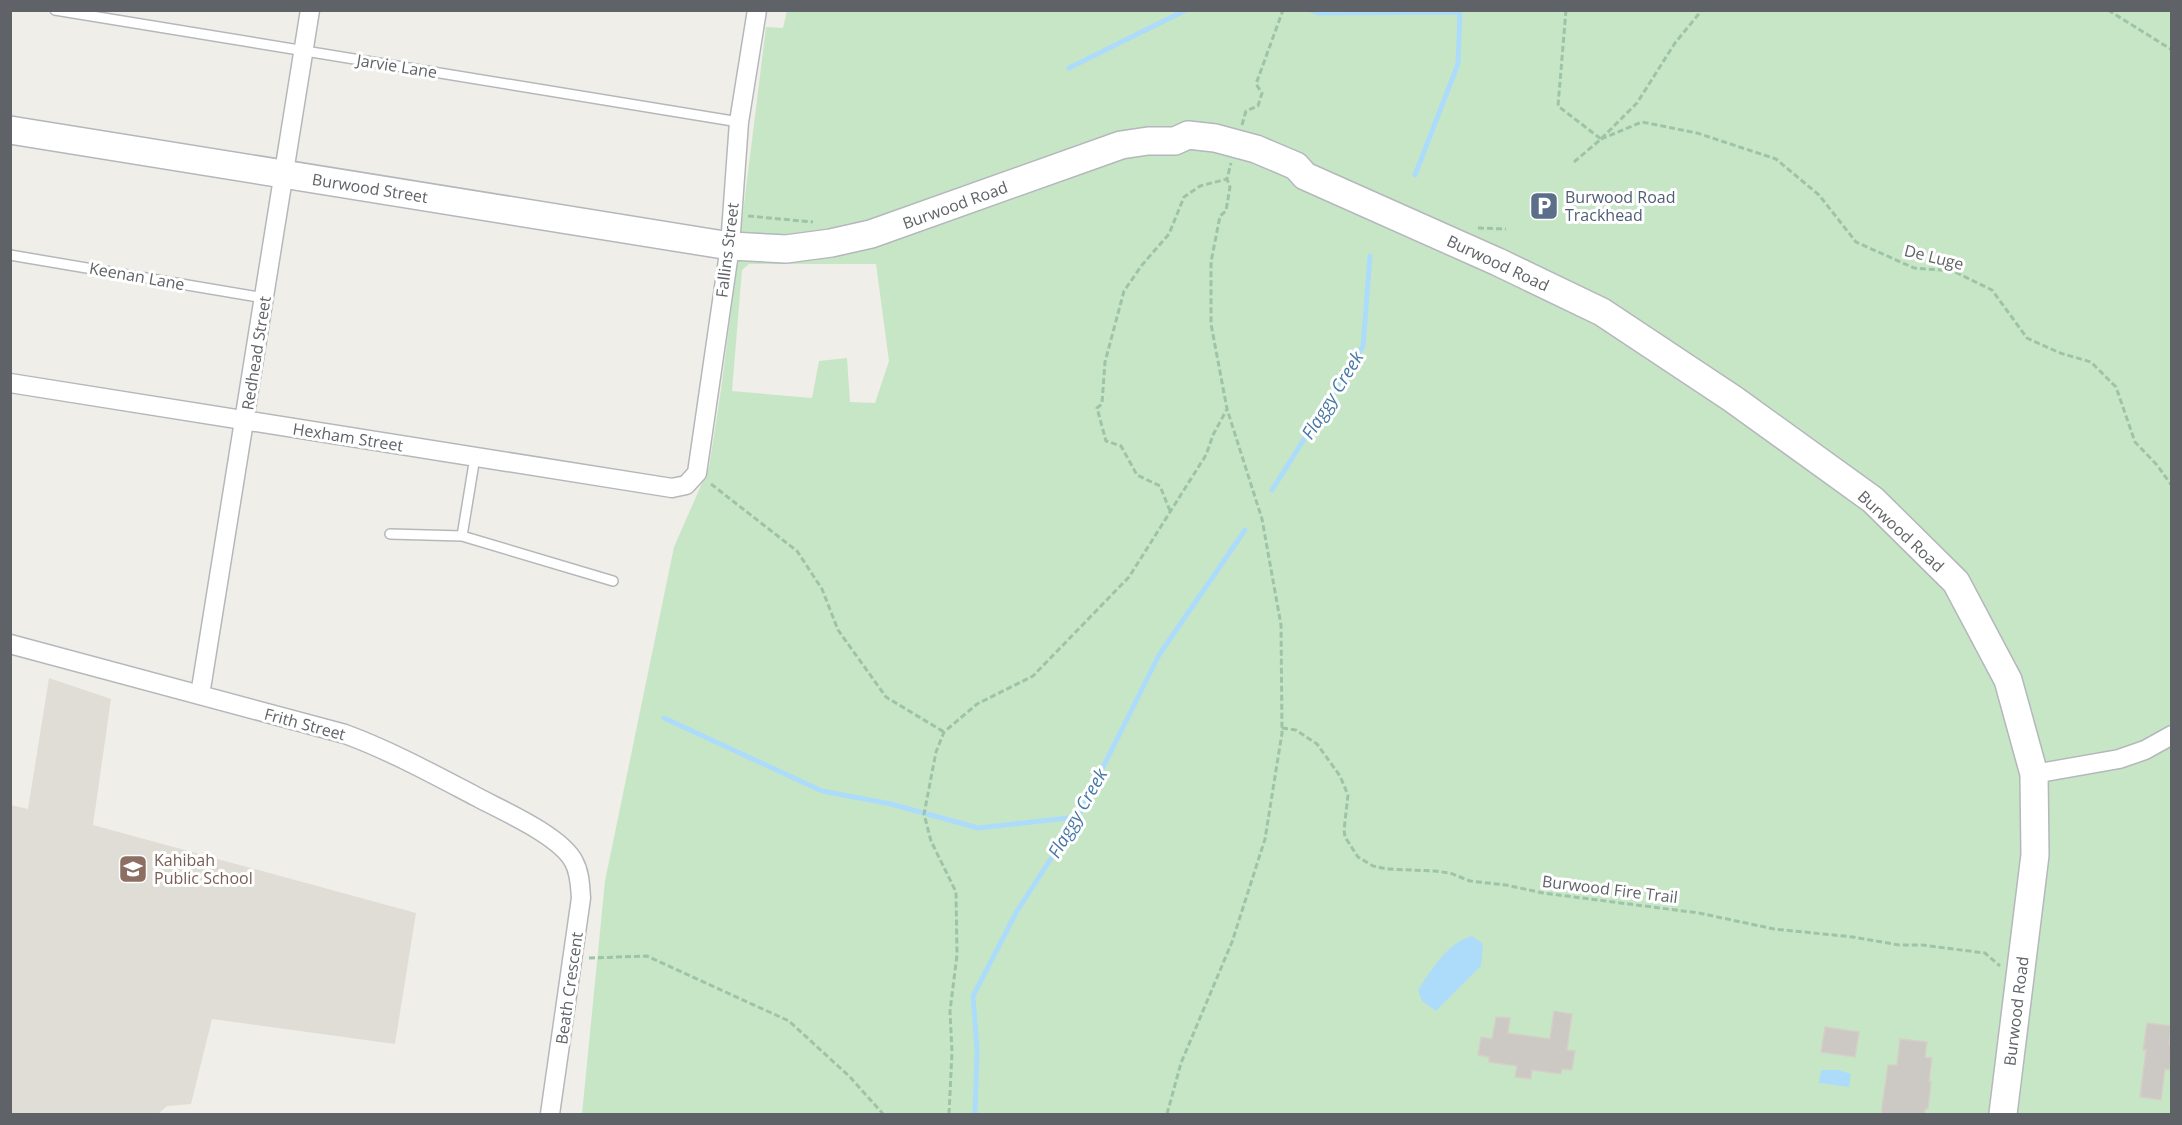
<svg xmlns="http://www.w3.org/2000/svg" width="2182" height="1125" font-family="'Open Sans',sans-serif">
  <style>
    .education { fill: #e0ddd6 }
    .green { fill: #c7e6c6; fill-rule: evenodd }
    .water { fill: #addcfb }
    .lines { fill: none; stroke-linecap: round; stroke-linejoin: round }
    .stream { stroke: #addcfb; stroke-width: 5 }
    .building { fill: #ccc9c4; stroke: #d5d0c6; stroke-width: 1.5 }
    .lane-casing { stroke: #b5b8bb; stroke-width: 12 }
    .street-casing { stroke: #b5b8bb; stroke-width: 21 }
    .secondary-casing { stroke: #b4b7bb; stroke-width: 30 }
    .path { stroke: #9ec4a8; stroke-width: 3; stroke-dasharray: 6 3; stroke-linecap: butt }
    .lane { stroke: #fff; stroke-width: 9 }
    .street { stroke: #fff; stroke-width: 18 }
    .secondary { stroke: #fff; stroke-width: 27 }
    .labels { text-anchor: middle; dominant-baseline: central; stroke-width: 6; stroke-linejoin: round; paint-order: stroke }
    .street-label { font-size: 16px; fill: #5f6367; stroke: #fff }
    .service-label { font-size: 16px; fill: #4e5e75; stroke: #fff; text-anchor: start }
    .education-label { font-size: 16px; fill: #785e54; stroke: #fff; text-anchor: start }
    .water-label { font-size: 18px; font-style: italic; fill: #4678a5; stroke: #fff }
  </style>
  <rect width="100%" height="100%" fill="#f0eee8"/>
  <path class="education" d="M49,678L111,699L93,825L416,913L395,1044L212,1019L191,1104L167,1106L158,1114H11V805L28,809Z"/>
  <path class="green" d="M787,11H2171V1114H582L605,881L674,547L709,467L721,390L766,27L783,28ZM749,264H876L889,361L875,403L850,402L847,358L819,361L812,398L732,391L742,270Z"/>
  <path class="water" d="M1472,936L1483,944L1481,966L1436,1011L1422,1001L1418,990C1431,970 1448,942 1472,936Z
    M1821,1070H1839L1851,1074L1849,1087L1819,1083Z"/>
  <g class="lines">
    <path class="stream" d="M1310,10L1319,13L1459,12
      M1069,68L1186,10
      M1415,175L1458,64L1460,10
      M1272,490L1363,346L1370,256
      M664,718L822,791L891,804L978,828L1078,817
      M975,1114L977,1050L973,996L1017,911L1078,817L1159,655L1245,530"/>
  </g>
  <path class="building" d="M1554,1011L1572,1014L1567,1050L1575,1051L1572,1070L1562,1069L1561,1074L1532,1070L1531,1079L1515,1077L1517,1066L1489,1062V1057L1478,1055L1481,1037L1492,1039L1496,1017L1510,1018L1508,1033L1550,1039Z
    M2147,1023L2171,1026L2169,1044H2172L2170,1070L2165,1069L2161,1100L2140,1097L2146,1050H2143Z
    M1825,1027L1859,1032L1855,1057L1821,1052Z
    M1900,1039L1927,1042L1925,1057L1932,1058L1929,1081L1931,1082L1928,1109H1925V1114H1881L1888,1065H1897Z"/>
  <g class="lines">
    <g class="lane-casing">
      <path id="lane" d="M55,10L739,122
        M10,255L264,298
        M475,457L462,536L613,581
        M390,534L462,536"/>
    </g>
    <g class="street-casing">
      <path id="street" d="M10,383L672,488L686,485L697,473L730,246L739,122L757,10
        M10,644L345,734C391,751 433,774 477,797C503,811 561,836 574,862C580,873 580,886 581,898L550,1114
        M200,695L310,10
        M2034,774L2119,759L2145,750L2172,735"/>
    </g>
    <g class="secondary-casing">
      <path id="secondary" d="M10,130L730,246L786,249L831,243L871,234L1121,145L1148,141H1175L1188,135L1215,138L1256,149L1296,166L1305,176L1498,262L1602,312L1733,399L1873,500L1956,582L2008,680L2034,774L2035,855L2003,1114"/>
    </g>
    <path class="path" d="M1566,10L1558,106L1601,139
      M2108,10L2172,50
      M1242,125L1246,111L1258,106L1262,93L1256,84L1283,10
      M1601,139L1642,122L1697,133L1776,159L1819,195L1856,242L1914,268L1953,271L1992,290L2027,338L2060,353L2091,362L2116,387L2135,442L2157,465L2172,486
      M1574,162L1601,139L1637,103L1675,43L1702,10
      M748,216L813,222
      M1478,228L1506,229
      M711,484L797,551L822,589L838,630L886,697L944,732
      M1170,511L1160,486L1137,475L1121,446L1106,441L1097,408L1102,404L1105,362L1124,291L1142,265L1169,234L1184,197L1200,186L1227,179
      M1282,728L1296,730L1317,744L1340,776L1348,795L1344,830L1345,837L1358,857L1373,866L1387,869L1435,871L1450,873L1470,881L1506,885L1543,893L1699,913L1774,929L1853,937L1899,945H1922L1985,953L2000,966
      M589,958L647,956L789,1021L850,1077L883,1114
      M949,1114L952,1052L950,1011L957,955L956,892L931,841L924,814L936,752L944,732L977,704L1033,676L1129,577L1206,455L1213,435L1227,409
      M1167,1114L1181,1063L1232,942L1265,839L1282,733L1281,625L1262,519L1227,409L1211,324V262L1220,216L1226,211L1230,187L1227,179L1231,163"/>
    <use href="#lane" class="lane"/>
    <use href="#street" class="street"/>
    <use href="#secondary" class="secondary"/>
  </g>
  <defs>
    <g id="parking-square" transform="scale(1.5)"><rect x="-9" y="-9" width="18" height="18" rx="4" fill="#5c6f8a" stroke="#fff"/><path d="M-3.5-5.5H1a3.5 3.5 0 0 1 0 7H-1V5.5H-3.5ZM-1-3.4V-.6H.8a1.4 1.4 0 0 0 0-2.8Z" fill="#fff"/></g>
    <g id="school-square" transform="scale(1.5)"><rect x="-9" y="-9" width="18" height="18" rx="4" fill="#8d6e63" stroke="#fff"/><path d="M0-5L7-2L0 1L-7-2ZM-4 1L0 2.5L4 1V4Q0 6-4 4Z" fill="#fff"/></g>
  </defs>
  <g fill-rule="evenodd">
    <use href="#parking-square" x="1544" y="206"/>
    <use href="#school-square" x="133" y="869"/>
  </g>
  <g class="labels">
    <g class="street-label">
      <text transform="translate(397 66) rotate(9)">Jarvie Lane</text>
      <text transform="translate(370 188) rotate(9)">Burwood Street</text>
      <text transform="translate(955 205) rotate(-20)">Burwood Road</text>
      <text transform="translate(727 250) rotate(-83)">Fallins Street</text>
      <text transform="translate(1934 257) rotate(14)">De Luge</text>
      <text transform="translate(1498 263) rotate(25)">Burwood Road</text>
      <text transform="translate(137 276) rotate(10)">Keenan Lane</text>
      <text transform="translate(256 353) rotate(-81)">Redhead Street</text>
      <text transform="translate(348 437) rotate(9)">Hexham Street</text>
      <text transform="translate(1901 531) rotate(43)">Burwood Road</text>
      <text transform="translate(305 724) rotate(15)">Frith Street</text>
      <text transform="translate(1610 889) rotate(7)">Burwood Fire Trail</text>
      <text transform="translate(569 988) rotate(-82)">Beath Crescent</text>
      <text transform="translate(2016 1011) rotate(-83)">Burwood Road</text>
    </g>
    <g class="service-label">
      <text x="1565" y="197">Burwood Road<tspan x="1565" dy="18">Trackhead</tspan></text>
    </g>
    <g class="education-label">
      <text x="154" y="860">Kahibah<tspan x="154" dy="18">Public School</tspan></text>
    </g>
    <g class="water-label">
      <text transform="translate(1332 395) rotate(-58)">Flaggy Creek</text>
      <text transform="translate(1077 813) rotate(-60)">Flaggy Creek</text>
    </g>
  </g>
  <rect width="2182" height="1125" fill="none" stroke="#5f6367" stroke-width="24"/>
</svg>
